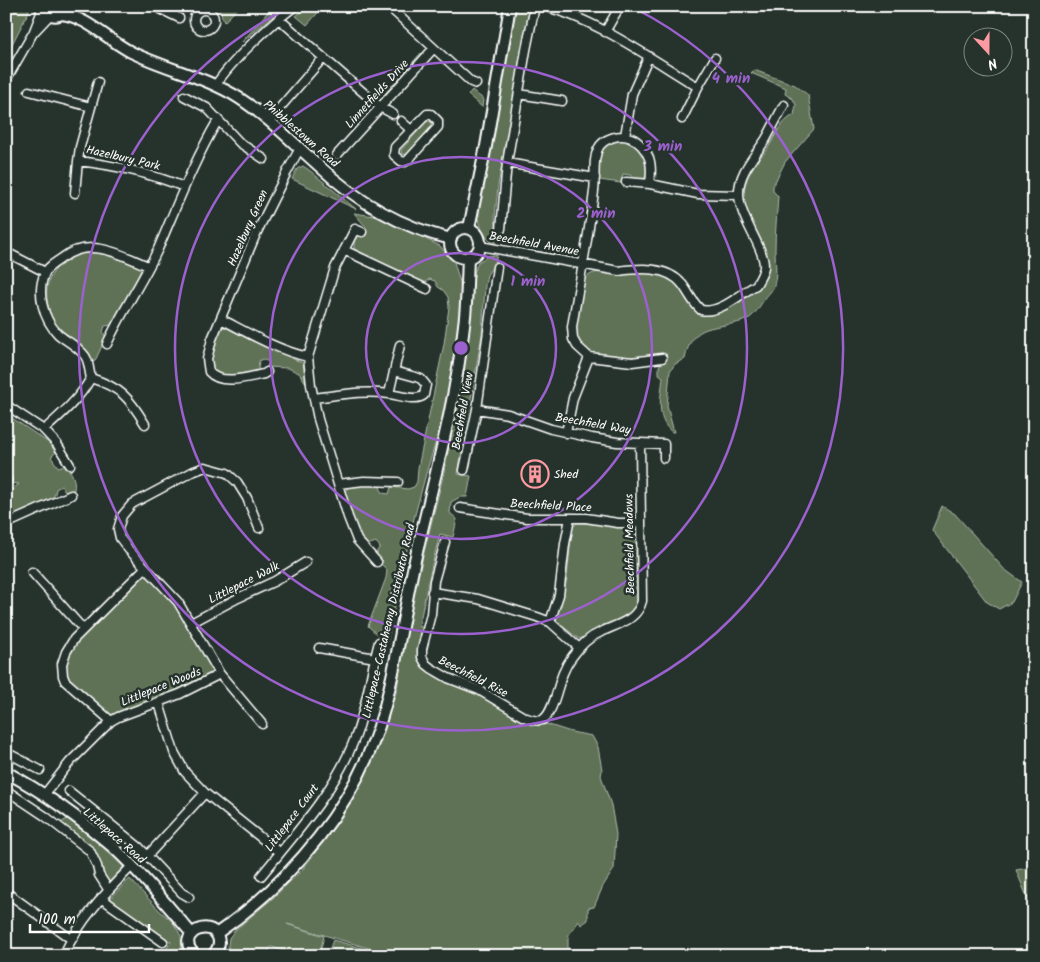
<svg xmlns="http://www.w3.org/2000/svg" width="1040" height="962" font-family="Kalam,sans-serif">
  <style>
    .green { fill: #5e7256; stroke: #aeb8aa }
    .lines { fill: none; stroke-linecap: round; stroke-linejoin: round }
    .street-casing { stroke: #fff; stroke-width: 11 }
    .secondary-casing { stroke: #fff; stroke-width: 14 }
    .street { stroke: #26332d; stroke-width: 8 }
    .secondary { stroke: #26332d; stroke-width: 10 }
    .ring { fill: none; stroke: #9c61cf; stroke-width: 2.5 }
    .labels { text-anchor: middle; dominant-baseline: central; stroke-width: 5; stroke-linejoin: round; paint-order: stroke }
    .street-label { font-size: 12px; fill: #fff; stroke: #26332d }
    .poi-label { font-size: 12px; fill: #fff; stroke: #26332d; text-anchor: start }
    .centre { fill: #9c61cf; stroke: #26332d; stroke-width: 2.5 }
    .ring-label { font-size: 15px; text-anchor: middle; font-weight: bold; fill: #9c61cf; stroke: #26332d; stroke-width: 5; stroke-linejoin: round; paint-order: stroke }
  </style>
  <rect width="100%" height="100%" fill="#26332d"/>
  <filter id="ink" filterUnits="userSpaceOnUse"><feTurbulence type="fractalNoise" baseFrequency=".02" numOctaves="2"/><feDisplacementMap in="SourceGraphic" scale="10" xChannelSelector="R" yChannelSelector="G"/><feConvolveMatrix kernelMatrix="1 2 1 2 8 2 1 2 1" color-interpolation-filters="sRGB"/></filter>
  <g filter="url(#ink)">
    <path class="green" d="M6,6H30L28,13L6,56Z
      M217,6H240L224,22L220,10Z
      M273,6H285L242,42Z
      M308,6H324L307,25L296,16Z
      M516,6H530L498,186L495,217L497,233L495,244C480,236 478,220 479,203L497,114L507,43Z
      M421,53L422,54L384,96L383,95Z
      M754,70L795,85L808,95L814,129L785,162L773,186V191L778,196C777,214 775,232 775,250C775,263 778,275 773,288C771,292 767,295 764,300C758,308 754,318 743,321C716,330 692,321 685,359L675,364L670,371L667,406L674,432H672C655,419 661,396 663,377L659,374V366L667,354C644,355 582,368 576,334C574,322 582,293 584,280C594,268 602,274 616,274C632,275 650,269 665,277C686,287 682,300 695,311C713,327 759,290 768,274L767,265C761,249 744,215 743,199C743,191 746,180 750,173C754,164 762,156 768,148C776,135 780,122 794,115L796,105L793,99L785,94L786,88L751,73Z
      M472,90L483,99L482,107L468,95Z
      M430,121L432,124L431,128L408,154L402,155L401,150L426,122Z
      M621,140C638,145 655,161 644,179L637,180L630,175L623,174L621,183L599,180C599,161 595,141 621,140Z
      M303,166L309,170L356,209L292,179L297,169Z
      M354,213L381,217L440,246L454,262L460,282L461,298L457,341L444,416L427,470L412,526L387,643L368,626L386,578L387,570L381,564L383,561L377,555V551L380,547L376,542L367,545C355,537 347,505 345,491C350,482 371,482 380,486L382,493L389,494L391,487L408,489L414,487L417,482L418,468L444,344L449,307L448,297L443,290L438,287L435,281L429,279L427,282L422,283L354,249V241L358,236H362L366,227Z
      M87,251L111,255L139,267L141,269L136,284L112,325L105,326L103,332L106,337L95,361L92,362C85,345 68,340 57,327C52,321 50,315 49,309C40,278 58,260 87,251Z
      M497,255L495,263L487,275L485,286L482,334L458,474L471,476L467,497H460L451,502L450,513L457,519L453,537L440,534L431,569L419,626L424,628L417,658L420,664L436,677L481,695L529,724L541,725L546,724L571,732L592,736L598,747L602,770L601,776L611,805L616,834L614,869L603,886L594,907L588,908V920L581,925L579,921L568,936V956H395L287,924L324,936L319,956H299L272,947L270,948L267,956H238L229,953L228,946L229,938L235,930L273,898L302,870L340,819L355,795L381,739L397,689L410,609L444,472L460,390L468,337L474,273L478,262L488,256Z
      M224,327L234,330L278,352L303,363L306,383L299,373L288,368L267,367L269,362L262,359L259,361L258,370L254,372L225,376L214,372C208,360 212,334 224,327Z
      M6,414L49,443L56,452L51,457L58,467L65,465C72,472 76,480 74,490L66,492L61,486L56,489L55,494L50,501L6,520V494L19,484L9,483L8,469L6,468Z
      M942,506L955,514L1004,569L1022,582L1012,602L999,609L987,602L932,530Z
      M577,523L631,526L636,528L638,535L637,605C628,618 614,621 600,628C593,631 587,638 579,639L557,622L556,618L563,595L567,578L572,528Z
      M145,576C166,582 196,642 209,662L212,671L209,676L174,693L111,715L71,681C66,674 66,666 68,658C72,639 125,593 142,577Z
      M69,818L107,847L123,862V868L109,883L103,880L97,858L60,823Z
      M1034,867V914L1016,870Z
      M130,879L160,911L173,922L181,936L182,956H161L171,942L110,899L124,884Z
      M333,940L390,956H327Z"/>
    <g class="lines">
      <g class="street-casing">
        <path id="street" d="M154,6L179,18
          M388,6L471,82L476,84
          M542,6C593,17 653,60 698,87
          M194 20a10 10 0 1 1 20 0a10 10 0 1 1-20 0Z
          M279,19L380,107L393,114
          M34,31L41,13V7
          M605,32L620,6
          M6,80L33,33L50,15
          M98,82L80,147L78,161C115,165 149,173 184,187
          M215,86C231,61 271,24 295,6
          M29,91L91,107
          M519,94L562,101
          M184,96L207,108L240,143L264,159
          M278,110L323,58
          M427,114H431L438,121V127L408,160L405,162L401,161L394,155L395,147Z
          M682,119L698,87L715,58
          M401,121L411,130
          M625,136L632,94L648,58
          M337,155L434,48
          M507,163L595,178
          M626,182L650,184L698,194L738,195
          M650,184C651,176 652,166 649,158C646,150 639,141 631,138C621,133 603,138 598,149C592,161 596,178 594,191C589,237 579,282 572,327L573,339L577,346L589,357L632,362L662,358
          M75,193L78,161
          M501,229L507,163L526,50L535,6
          M362,232L355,229L335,268L308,357L311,385L318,419L348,517L357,540L377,562
          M480,246L619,271C640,268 667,266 682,284C689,293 693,303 701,310C720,314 740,294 756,285C759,280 763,274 764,267C765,248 739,218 739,194C738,173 755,156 766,139C772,128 778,116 784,105
          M344,250L427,289
          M6,252L45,272
          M221,319C250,334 277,350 308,357
          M107,344C122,311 143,281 158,249C177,205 194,161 218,120
          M267,372L264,374C249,377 221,386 209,372L207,359L212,339L256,234L287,172L300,148
          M91,378C121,388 129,397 145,424
          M389,394L400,345
          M314,398C339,395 364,390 389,394C399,395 416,402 424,395L426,385L421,379L416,377L394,371
          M6,405L44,430L57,444L70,465
          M477,409L508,414L551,429L592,438L617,442L664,444V458
          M44,430C62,414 79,399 91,378C89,371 89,361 85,356C78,346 66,341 58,334C43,319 36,292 45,273C47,267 56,262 62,258C90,237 120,254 148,266
          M566,433L573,398L589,357
          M464,470L477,409L497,267
          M6,481L7,480
          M338,484L364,481L398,482
          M460,508L527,518H586L618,523H641
          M6,524L71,495
          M259,528L247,498L237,482L227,473L205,467L192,472L132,504L122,516L118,529L120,538L129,550L178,602L220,674L262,724
          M445,542L434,581L431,614L422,649V657L426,664L431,668L448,678L479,690L524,717C530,719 536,722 542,720C554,714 558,682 564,671C566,666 569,661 572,657C579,647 589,637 601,632C617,624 637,621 642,601L640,443
          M32,572L83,629
          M432,592L478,599L537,617L550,622L579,648
          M550,622L559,595L565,544L570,518
          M191,623L238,598L275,581L306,562
          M319,648L375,658
          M159,703L174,752L185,772L205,793L280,853
          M111,721L65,681L63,676L62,664L66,652L74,639L145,568
          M6,752L40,770
          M6,790L45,816L90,851L97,866L99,875L108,889
          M69,791L139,847L182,893L189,897
          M44,795L70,762L111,721L118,717L180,694L220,674
          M148,855L205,793
          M261,876C296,833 335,791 355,738C367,707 370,674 379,642
          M6,892L71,939
          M101,898L163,942
          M63,956C80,920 104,894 132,866"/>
      </g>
      <g class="secondary-casing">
        <path id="secondary" d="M40,6C48,19 62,19 69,6
          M61,14C86,16 109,41 131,52C166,69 206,77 239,98C268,117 291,141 317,164C355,200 400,227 451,239
          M469,228L486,146L510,6
          M450 243a15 15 0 1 1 30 0a15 15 0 1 1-30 0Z
          M6,772C45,793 82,820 115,849C143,875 167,905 192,934
          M216,934C292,881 358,803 383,713C399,658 405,598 419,543C436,471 456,399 464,325C467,303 467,280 468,257
          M196,956C170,933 217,915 219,942C219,948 216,952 212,956"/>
      </g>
      <use href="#street" class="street"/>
      <use href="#secondary" class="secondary"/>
    </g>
  </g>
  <g class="ring">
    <circle cx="461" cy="348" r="95"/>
    <circle cx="461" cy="348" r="191"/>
    <circle cx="461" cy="348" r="286"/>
    <path d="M634 8A382 382 0 1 1 288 8"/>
  </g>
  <defs>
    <g id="building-ring" transform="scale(1.4375)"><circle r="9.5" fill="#26332d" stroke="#ff9aa2" stroke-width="1.5"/><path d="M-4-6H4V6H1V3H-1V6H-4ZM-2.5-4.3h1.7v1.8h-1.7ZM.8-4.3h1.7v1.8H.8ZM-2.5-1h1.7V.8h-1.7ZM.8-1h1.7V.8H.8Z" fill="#ff9aa2"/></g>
  </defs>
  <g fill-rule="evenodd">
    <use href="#building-ring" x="535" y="474"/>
  </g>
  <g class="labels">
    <g class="street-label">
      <text transform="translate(377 94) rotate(-48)">Linnetfields Drive</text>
      <text transform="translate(301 134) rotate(41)">Phibblestown Road</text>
      <text transform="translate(123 158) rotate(13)">Hazelbury Park</text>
      <text transform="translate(248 228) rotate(-66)">Hazelbury Green</text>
      <text transform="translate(534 244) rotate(10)">Beechfield Avenue</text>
      <text transform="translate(463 411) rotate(-80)">Beechfield View</text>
      <text transform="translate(593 424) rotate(10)">Beechfield Way</text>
      <text transform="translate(551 506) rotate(3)">Beechfield Place</text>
      <text transform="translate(630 544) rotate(-91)">Beechfield Meadows</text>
      <text transform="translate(244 583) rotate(-27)">Littlepace Walk</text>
      <text transform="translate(389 621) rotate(-77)">Littlepace-Castaheany Distributor Road</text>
      <text transform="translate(473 677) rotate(27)">Beechfield Rise</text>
      <text transform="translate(161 687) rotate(-22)">Littlepace Woods</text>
      <text transform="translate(292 818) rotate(-53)">Littlepace Court</text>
      <text transform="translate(114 836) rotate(41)">Littlepace Road</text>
    </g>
    <g class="poi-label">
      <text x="554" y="474">Shed</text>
    </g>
  </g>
  <circle cx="461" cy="348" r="8" class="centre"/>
  <g class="ring-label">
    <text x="731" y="83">4 min</text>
    <text x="663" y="151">3 min</text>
    <text x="596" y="218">2 min</text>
    <text x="528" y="286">1 min</text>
  </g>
  <rect width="1040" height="962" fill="none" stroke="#26332d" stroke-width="25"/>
  <rect x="12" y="12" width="1015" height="937" fill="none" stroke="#fff" stroke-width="2" filter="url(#ink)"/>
  <g transform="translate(988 52) rotate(159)"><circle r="24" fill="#26332d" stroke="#7d8581"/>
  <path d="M0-4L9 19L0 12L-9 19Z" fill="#ff9aa2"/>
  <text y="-8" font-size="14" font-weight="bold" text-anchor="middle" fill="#ffffff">N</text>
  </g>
  <path d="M30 924v8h119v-8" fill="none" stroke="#ffffff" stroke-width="2.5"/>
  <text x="38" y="924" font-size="15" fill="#ffffff" stroke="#26332d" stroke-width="4" paint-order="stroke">100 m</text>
</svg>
